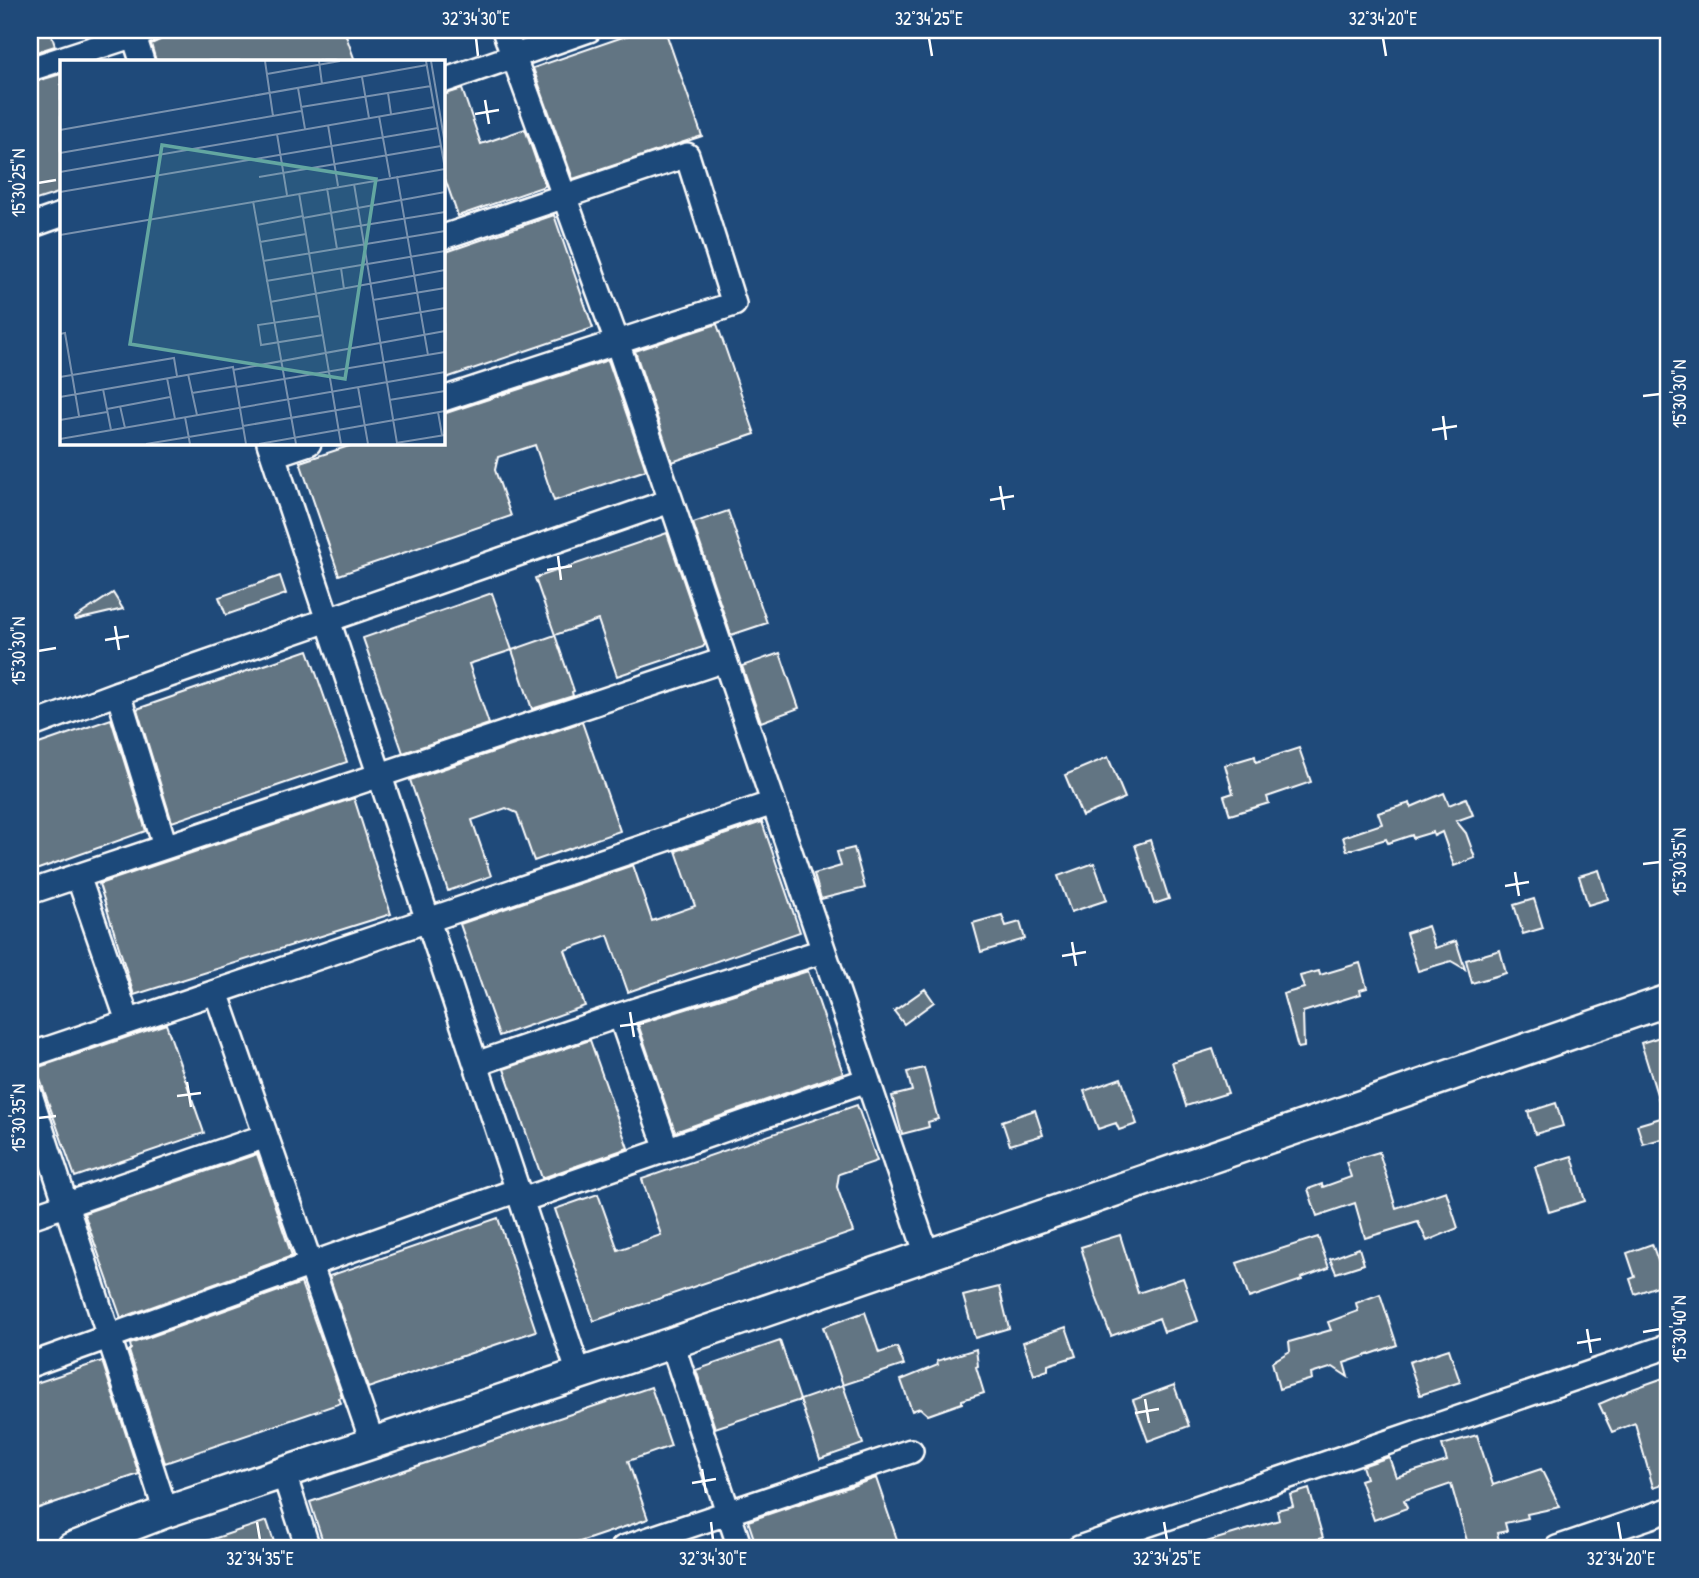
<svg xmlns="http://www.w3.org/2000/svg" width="1699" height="1578" font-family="'Patrick Hand',sans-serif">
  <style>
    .building { fill: #627583; stroke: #fff; stroke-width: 2 }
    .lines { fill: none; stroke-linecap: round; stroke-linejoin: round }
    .minor-casing { stroke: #fff; stroke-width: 28 }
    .tertiary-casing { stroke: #fff; stroke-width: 35 }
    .minor { stroke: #1f4a7a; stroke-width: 23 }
    .tertiary { stroke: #1f4a7a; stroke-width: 30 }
    .ticks { fill: none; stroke: #fff; stroke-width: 2.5 }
    .inset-road { fill: none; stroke: #7992af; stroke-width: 2 }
    .view { fill: #63a6a1; fill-opacity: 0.15; stroke: #63a6a1; stroke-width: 3.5 }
    .inset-edge { fill: none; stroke: #fff; stroke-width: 3.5 }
    .neatline { fill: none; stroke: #fff; stroke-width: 2.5 }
    .ticks-label { font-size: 18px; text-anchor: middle; fill: #fff }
  </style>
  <rect width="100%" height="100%" fill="#1f4a7a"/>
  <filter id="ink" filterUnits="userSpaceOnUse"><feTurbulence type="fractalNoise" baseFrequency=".0143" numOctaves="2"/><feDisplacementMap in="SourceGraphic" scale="14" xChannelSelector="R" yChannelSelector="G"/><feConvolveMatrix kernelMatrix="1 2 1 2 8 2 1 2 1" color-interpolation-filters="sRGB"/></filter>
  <g filter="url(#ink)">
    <path class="building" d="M30,30H50L55,46L30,54Z
      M176,30H344L355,61H156L151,44L160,40L163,34Z
      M643,30H665L702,136L573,179L533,68Z
      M61,74V192L30,202V83Z
      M462,89L481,144L525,129L545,186L458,216L443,173V95Z
      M554,215L593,328L443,379V253Z
      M717,324L755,434L672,462L635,351Z
      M608,360L646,470L554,501L535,445L498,457L495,470L511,516L339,575L300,462L358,443H443V414Z
      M728,511L767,623L731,635L693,523Z
      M667,533L705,644L703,647L617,676L598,620L555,635L535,578Z
      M280,576L286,594L226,615L219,597Z
      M113,593L123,609L76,620L75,618Z
      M492,593L512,650L469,664L489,724L403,753L363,638Z
      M555,635L574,691L572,692L573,696L532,709L512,650Z
      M308,650L347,762L172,822L137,709Z
      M780,653L799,708L761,722L742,666Z
      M111,719L146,831L30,872V747Z
      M582,722L620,831L534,861L517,813L506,808L472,820L491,876L448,891L410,780Z
      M1299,748L1311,782L1267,797L1269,803L1230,815L1224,796L1233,793L1225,765L1255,756L1256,762Z
      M1108,757L1125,798L1082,816L1065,775Z
      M1444,793L1449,805L1466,798L1473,815L1456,821L1466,833L1475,858L1454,866L1442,832L1434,836L1433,832L1413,838L1412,835L1388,843L1386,839L1347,851L1343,837L1382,824L1378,813L1410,803L1411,807Z
      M354,798L391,914L134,995L99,884Z
      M762,822L800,932L628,992L608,935L565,950L585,1006L499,1036L460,924L633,865L652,921L695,906L676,851Z
      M1150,840L1169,899L1154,904L1135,845Z
      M854,848L865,888L821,899L814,874L841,866L837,852Z
      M1094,863L1107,900L1071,912L1058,876Z
      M1599,870L1608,899L1588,905L1579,876Z
      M1534,899L1543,928L1523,934L1514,905Z
      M1002,915L1006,926L1020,922L1025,939L981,952L973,923Z
      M1428,926L1435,948L1456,941L1465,969L1451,961L1418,971L1406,933Z
      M1500,950L1506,973L1472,983L1466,960Z
      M1360,963L1367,988L1360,990L1361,994L1303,1012L1304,1047L1298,1048L1283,994L1304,988L1300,976L1319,971L1320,975Z
      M808,971L843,1073L675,1132L638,1024Z
      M925,989L934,1002L904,1024L894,1011Z
      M166,1024L204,1133L75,1177L36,1068Z
      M1669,1034V1137L1643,1144L1637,1125L1664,1117L1641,1043Z
      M590,1040L628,1148L542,1178L504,1069Z
      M1213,1049L1228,1093L1186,1106L1172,1062Z
      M924,1068L938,1119L928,1122L929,1127L902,1134L892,1096L912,1091L907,1072Z
      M1121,1078L1137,1124L1119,1130L1116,1123L1098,1129L1084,1091Z
      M1556,1103L1563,1126L1535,1134L1528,1112Z
      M857,1105L877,1161L839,1174L837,1187L853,1232L594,1321L555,1209L598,1194L618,1250L661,1235L642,1179Z
      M1035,1110L1043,1135L1010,1145L1002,1121Z
      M1379,1152L1396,1208L1446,1191L1458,1228L1427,1241L1418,1222L1365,1238L1355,1203L1317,1216L1308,1189L1322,1184L1323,1187L1351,1177L1346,1162Z
      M257,1154L292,1256L121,1318L84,1213Z
      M1572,1156L1585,1201L1549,1212L1535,1167Z
      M498,1218L536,1331L368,1388L329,1276Z
      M1120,1235L1138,1293L1183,1278L1198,1321L1164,1332L1159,1318L1111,1336L1095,1294L1081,1247Z
      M1318,1237L1329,1268L1301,1278L1302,1280L1249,1298L1237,1263Z
      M1652,1244L1666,1283L1635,1294L1630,1279L1635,1277L1627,1253Z
      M1359,1248L1364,1264L1336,1273L1330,1259Z
      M301,1283L342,1397L339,1398L341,1403L165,1463L129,1351L131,1349L130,1344Z
      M999,1287L1009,1328L975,1338L963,1296Z
      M1380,1294L1397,1345L1344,1363L1348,1377L1333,1367L1311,1374L1312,1379L1279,1389L1272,1362L1290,1351L1289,1342L1331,1330L1328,1322L1358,1311L1356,1303Z
      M865,1312L879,1353L897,1347L904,1365L843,1385L823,1327Z
      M1066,1327L1076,1356L1048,1365V1370L1034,1375L1023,1342Z
      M780,1341L800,1400L715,1428L696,1370Z
      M976,1349L978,1366L976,1367L984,1393L962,1400V1403L928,1415L920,1408L912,1411L901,1380L938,1365L937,1361Z
      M1449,1349L1460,1382L1420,1395L1409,1362Z
      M102,1361L139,1474L30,1511V1385Z
      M1669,1376V1482L1653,1487L1635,1423L1612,1432L1599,1404L1627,1392V1391Z
      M843,1385L863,1444L820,1459L800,1400Z
      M1174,1385L1189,1426L1148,1441L1133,1400Z
      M651,1387L671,1446L628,1461L648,1519L562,1548H325L310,1502Z
      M1477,1435L1493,1485L1541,1469L1560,1507L1527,1514L1528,1518L1505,1523L1507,1531L1497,1533L1501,1548H1469L1451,1484L1404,1500L1407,1508L1374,1520L1360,1480L1366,1478L1362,1466L1389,1457L1396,1477L1447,1461L1442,1445Z
      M876,1478L900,1548H757L748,1521Z
      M1309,1489L1323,1538L1287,1548L1285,1541L1261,1548H1200V1544L1279,1520L1277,1510L1293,1506L1290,1495Z
      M267,1521L276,1548H196L195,1545Z"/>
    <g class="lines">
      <g class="minor-casing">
        <path id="minor" d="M132,30L142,61
          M504,30L617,342L927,1255
          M30,69L150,30
          M443,81L589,30
          M30,226L61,215
          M443,237L687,155L734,304L443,399
          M269,443L579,1374
          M273,455L309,443
          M118,693L165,846
          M30,726L118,693L670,501
          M78,876L128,1021
          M30,892L724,660
          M216,992L373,1444
          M620,1015L667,1150
          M30,1055L773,803
          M476,1064L620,1015L823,951
          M30,1094L166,1512
          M522,1200L867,1080
          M30,1217L266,1136
          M672,1343L740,1548
          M30,1365L518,1190
          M284,1474L308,1548
          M623,1548L911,1451
          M1079,1548L1669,1346
          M1557,1548L1669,1510"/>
      </g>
      <g class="tertiary-casing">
        <path id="tertiary" d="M72,1548L166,1512L672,1343L1669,1000"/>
      </g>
      <use href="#minor" class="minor"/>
      <use href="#tertiary" class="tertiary"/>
    </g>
  </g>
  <path class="ticks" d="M476,38L478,56M929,38L932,56M1383,38L1386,56M485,100L489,124M475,114L499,110M38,183L56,180M1643,396L1660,394M1443,416L1446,440M1432,430L1457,426M1000,486L1004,510M990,500L1014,496M558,556L561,580M547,570L572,566M115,626L119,650M105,640L129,636M38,651L56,648M1643,864L1660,862M1515,872L1519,896M1505,886L1529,882M1072,942L1076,966M1062,956L1086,952M630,1012L634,1037M620,1026L644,1023M187,1082L191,1107M177,1096L201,1093M38,1118L56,1116M1587,1329L1591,1353M1643,1332L1660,1329M1577,1343L1601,1339M1145,1399L1149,1423M1135,1413L1159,1409M702,1469L706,1493M692,1483L716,1479M257,1522L260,1540M711,1522L713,1540M1164,1522L1167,1540M1618,1522L1621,1540"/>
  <g transform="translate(60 60)">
    <rect width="385" height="385" fill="#1f4a7a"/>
    <path class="inset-road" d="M205,1L213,56M259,1L262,24M366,1L385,109M371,1L385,84M207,14L280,1M302,17L309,58M238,28L245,69M328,33L331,54M241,47L371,26M319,56L330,117M268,65L278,126M0,70L367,5M217,74L227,135M0,93L241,51M0,112L374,47M337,116L368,295M199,117L381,86M294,124L337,383M267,128L277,189M0,132L378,68M239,133L281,384M193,141L236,384M243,158L385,132M197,165L243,156M274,170L385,152M0,175L385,109M200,182L246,174M203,201L385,171M281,208L284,229M206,221L385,191M313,240L385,228M210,242L385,210M259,256L198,265L201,285L263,275M316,260L385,248M0,274L5,273L19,356M173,310L385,271M128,314L137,355M0,317L114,298L117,316M107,318L115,359M176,327L385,292M298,327L308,384M43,329L51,370M132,333L176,326M0,337L173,307L186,384M329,340L385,331M60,346L65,368M47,349L110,337M378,352L382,375M125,357L130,384M0,360L47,352M183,366L301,346M0,379L385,312M336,383L385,375M86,384L183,368M199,384L385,351"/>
    <path class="view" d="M102,85L316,119L285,319L70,284Z"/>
    <rect width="385" height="385" class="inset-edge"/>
  </g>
  <rect width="1699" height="1578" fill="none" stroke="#1f4a7a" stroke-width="77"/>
  <rect x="38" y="38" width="1622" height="1502" class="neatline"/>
  <g class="ticks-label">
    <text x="476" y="25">32°34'30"E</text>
    <text x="929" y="25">32°34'25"E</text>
    <text x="1383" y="25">32°34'20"E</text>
    <text transform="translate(19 183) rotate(-90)" y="6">15°30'25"N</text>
    <text transform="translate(1680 394) rotate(-90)" y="6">15°30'30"N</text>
    <text transform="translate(19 651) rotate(-90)" y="6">15°30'30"N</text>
    <text transform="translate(1680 862) rotate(-90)" y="6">15°30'35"N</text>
    <text transform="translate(19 1118) rotate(-90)" y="6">15°30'35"N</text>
    <text transform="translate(1680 1329) rotate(-90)" y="6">15°30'40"N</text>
    <text x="260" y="1565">32°34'35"E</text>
    <text x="713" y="1565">32°34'30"E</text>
    <text x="1167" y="1565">32°34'25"E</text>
    <text x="1621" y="1565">32°34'20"E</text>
  </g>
</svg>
